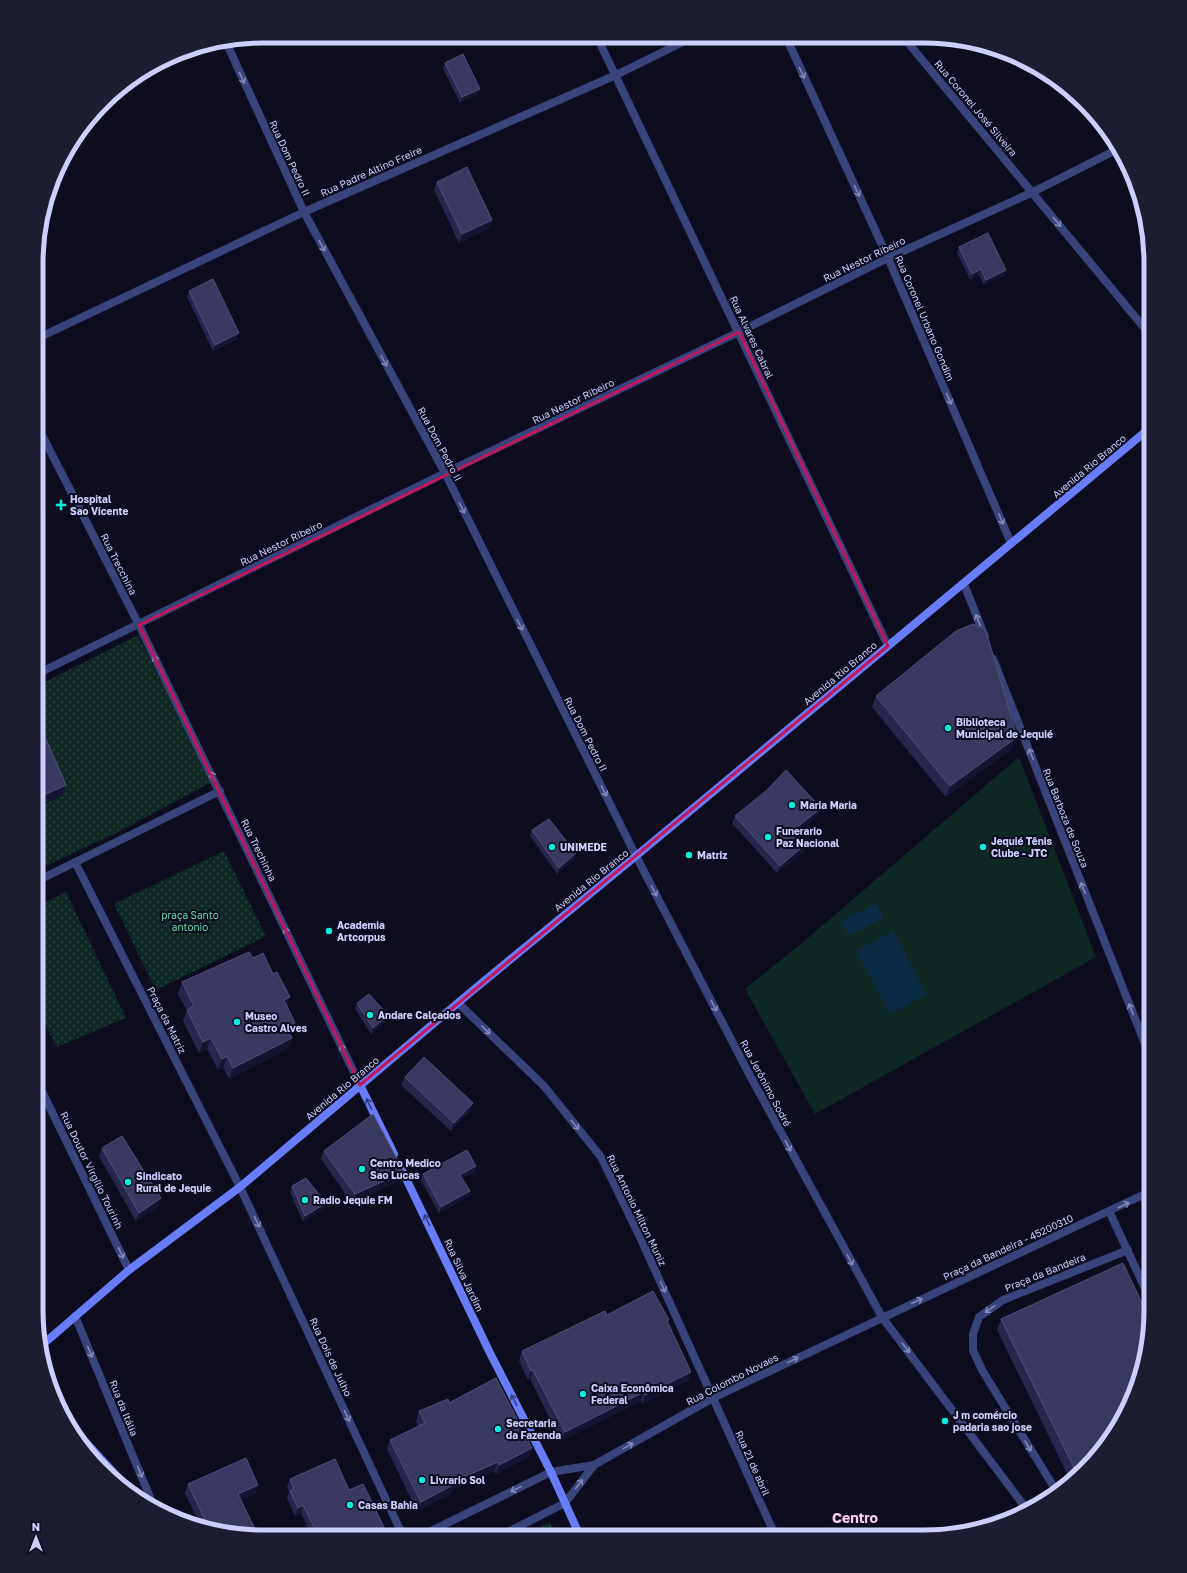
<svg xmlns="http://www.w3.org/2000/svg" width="1187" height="1573" font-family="'Golos Text',sans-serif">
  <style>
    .grass { fill: url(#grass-dots) }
    .garden { fill: #102823 }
    .water { fill: #0d2b42 }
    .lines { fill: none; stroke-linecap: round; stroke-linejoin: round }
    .lane { stroke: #39437c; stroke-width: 8 }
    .street { stroke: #39437c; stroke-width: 8 }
    .secondary { stroke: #677dfa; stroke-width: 8 }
    .wall { fill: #27274c }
    .shaded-wall { fill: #151532 }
    .building { fill: #39395f; stroke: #505078 }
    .oneway { stroke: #8289bc }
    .oneway2 { stroke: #353f82 }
    .marked { fill: none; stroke: #c2185b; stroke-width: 3; stroke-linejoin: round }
    .poi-dot { fill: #08eedd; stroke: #0d0d1f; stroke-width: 1.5 }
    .labels { text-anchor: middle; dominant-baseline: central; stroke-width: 4; stroke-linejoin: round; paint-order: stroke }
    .street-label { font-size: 10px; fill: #cccffd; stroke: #0d0d1f }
    .poi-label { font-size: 10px; font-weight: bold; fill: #cccffd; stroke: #0d0d1f; text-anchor: start }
    .park-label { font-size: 10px; fill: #5bdaa4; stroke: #0d0d1f }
    .district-label { font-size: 14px; font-weight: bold; fill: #fdcef5; stroke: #0d0d1f }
    .rim { fill: none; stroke: #cccffd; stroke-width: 5 }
  </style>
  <defs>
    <pattern id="grass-dots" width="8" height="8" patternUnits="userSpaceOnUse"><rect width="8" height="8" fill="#102823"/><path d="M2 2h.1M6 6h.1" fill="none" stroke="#324644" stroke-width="1.8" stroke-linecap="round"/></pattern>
  </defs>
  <rect width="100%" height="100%" fill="#0d0d1f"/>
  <path class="grass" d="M138,635L212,782L118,832L37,870V686Z
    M224,851L266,936L156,990L114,904Z
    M66,892L126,1018L57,1047L37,1010V906Z
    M550,1522L556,1536H522Z"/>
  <path class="garden" d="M1019,757L1096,957L815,1114L745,989L808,938Z"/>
  <path class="water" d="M876,903L884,917L849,936L841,921Z
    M893,931L927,995L890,1014L856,951Z"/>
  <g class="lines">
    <path class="lane" d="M1057,1492L982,1370L973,1350V1334L979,1317L1003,1300L1128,1250"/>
    <path class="street" d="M597,37L888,646
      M786,37L888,258L1011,543
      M904,38L1151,336
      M226,42L304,212L445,473L636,856L748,1072L882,1317L1028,1511
      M38,338L304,212L616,75L693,37
      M38,427L139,625L360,1085
      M964,584L985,637
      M993,659L1151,1059
      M37,674L445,473L739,332L888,258L1033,192L1118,149
      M75,862L240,1187L403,1536
      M37,881L220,791
      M458,1003L544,1086L601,1157L639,1235L776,1537
      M36,1079L129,1270
      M1143,1196L1151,1212
      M1109,1211L1151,1301
      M75,1316L154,1507
      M421,1536L551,1472L594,1465L713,1398L1151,1191
      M500,1536L565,1503L594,1465"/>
    <path class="secondary" d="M360,1085L394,1154
      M399,1164L490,1353L551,1472L580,1536
      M41,1346L129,1270L240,1187L472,991L636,856L1151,427
      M68,1423L139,1500"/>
  </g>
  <path class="wall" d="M445,63L478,94L460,103L443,69Z
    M437,182L492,220L489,228L459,243L434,190Z
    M959,247L1006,270L1004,275L984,285L979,275L970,279L957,253Z
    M189,291L237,339L213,351L187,297Z
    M1151,458V475L1147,470Z
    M876,696L1013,748L946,797L872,707Z
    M735,816H818L798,832L804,851L777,873L732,823Z
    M532,830L574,859L557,874L530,836Z
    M253,958L273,974L290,997L287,1005L291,1034L290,1035L292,1038L287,1049L229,1079L223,1068L218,1070L207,1049L199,1053L183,1021L187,1010L178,994L182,982Z
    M357,1003L388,1015L386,1021L371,1034L355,1009Z
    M405,1077L470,1111L451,1131L401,1085Z
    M102,1148L158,1207L136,1221L99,1157Z
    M324,1151L404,1172L401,1180L352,1203L321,1159Z
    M474,1172L462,1178L470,1191L468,1197L439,1213L421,1180L423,1174Z
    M292,1186L326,1203L324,1208L303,1222L290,1192Z
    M607,1315L668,1323L691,1372L688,1381L642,1404L641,1401L561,1441L530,1379L528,1380L519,1361L522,1351Z
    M1001,1319L1113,1436L1074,1480L1071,1482L997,1330Z
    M449,1403L529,1457L496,1474L494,1471L452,1490L450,1495L417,1511L387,1449L390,1440L418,1427L416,1421L419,1411Z
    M290,1479L349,1490L381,1534L378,1535H311L301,1513L295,1516L287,1498L289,1492L287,1487Z
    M188,1484L258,1485L255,1494L241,1500L234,1535L201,1527L185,1493Z"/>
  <path class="shaded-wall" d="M480,89L478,94L460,103L462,97Z
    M492,220L489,228L459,243L462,234Z
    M981,269L979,275L970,279L972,274Z
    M1006,270L1004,275L984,285L986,280Z
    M239,333L237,339L213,351L215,345Z
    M1017,737L1013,748L946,797L950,786Z
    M66,785L62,796L37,808V798Z
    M821,808L818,816L792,837L795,829Z
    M807,843L804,851L777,873L780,866Z
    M576,853L574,859L557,874L559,868Z
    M290,997L286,1009L284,1000Z
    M388,1015L386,1021L371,1034L373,1028Z
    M295,1023L291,1034L282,1039L286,1027Z
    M211,1038L207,1049L199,1053L203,1042Z
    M292,1038L287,1049L229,1079L233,1068Z
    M227,1056L223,1068L218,1070L222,1059Z
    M473,1103L470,1111L451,1131L454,1123Z
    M39,1164L37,1170H36V1166Z
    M476,1166L474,1172L458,1180L460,1175Z
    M404,1172L401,1180L352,1203L355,1194Z
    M470,1191L468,1197L439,1213L441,1207Z
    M161,1198L158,1207L136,1221L139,1213Z
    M326,1203L324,1208L303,1222L305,1216Z
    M533,1370L530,1379L528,1380L531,1371Z
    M691,1372L688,1381L642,1404L645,1395Z
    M644,1392L641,1401L561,1441L565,1432Z
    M532,1448L529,1457L496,1474L499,1465Z
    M498,1462L494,1471L452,1490L450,1495L417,1511L421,1502L452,1482Z
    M1081,1473L1075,1479L1077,1474Z
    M258,1485L255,1494L235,1503L238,1494Z
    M303,1505L301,1513L295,1516L298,1508Z
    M384,1527L381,1534L378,1535H365Z"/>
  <path class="building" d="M463,54L480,89L462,97L445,63Z
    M467,167L492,220L462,234L437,182Z
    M988,233L1006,270L986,280L981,269L972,274L959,247Z
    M213,279L239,333L215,345L189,291Z
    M973,624L984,629L988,638L1017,737L950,786L876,696L956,631Z
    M37,718L66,785L37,798Z
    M786,770L821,808L795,829L807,843L780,866L735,816L767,790Z
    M549,819L576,853L559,868L532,830Z
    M249,952L253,958L263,953L273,974L277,972L290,997L284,1000L295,1023L286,1027L292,1038L233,1068L227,1056L222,1059L211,1038L203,1042L187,1010L194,1006L182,982Z
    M369,994L388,1015L373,1028L357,1003Z
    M424,1057L473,1103L454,1123L405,1077Z
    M373,1114L404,1172L355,1194L324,1151Z
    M122,1136L161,1198L139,1213L102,1148Z
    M467,1150L476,1166L460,1175L470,1191L441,1207L423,1174Z
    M36,1160L39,1164L36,1166Z
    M306,1178L326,1203L305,1216L292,1186Z
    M1123,1263L1150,1320V1325L1139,1383L1113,1436L1081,1473L1077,1474L1001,1319Z
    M653,1291L669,1320L667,1321L691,1372L645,1395L644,1392L565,1432L533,1370L531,1371L522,1351L605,1311L607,1315Z
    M496,1378L532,1448L499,1465L498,1462L452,1482L453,1485L421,1502L390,1440L425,1423L419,1411L448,1399L449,1403Z
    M246,1458L258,1485L238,1494L258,1535H234L206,1529V1528L203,1521L205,1520L188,1484Z
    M335,1459L349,1490L363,1484L384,1527L365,1535H318L303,1505L298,1508L290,1491L294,1489L290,1479Z"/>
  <defs><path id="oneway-shaft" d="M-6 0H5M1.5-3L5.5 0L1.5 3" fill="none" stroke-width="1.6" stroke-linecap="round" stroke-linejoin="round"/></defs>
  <g class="oneway">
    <use href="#oneway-shaft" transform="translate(802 73) rotate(65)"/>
    <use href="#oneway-shaft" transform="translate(242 78) rotate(65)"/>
    <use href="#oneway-shaft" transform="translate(857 191) rotate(65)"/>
    <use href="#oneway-shaft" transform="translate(1057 222) rotate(51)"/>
    <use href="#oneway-shaft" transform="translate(322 246) rotate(62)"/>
    <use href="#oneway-shaft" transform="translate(384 361) rotate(62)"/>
    <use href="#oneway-shaft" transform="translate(949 399) rotate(67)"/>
    <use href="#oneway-shaft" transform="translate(462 508) rotate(63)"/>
    <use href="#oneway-shaft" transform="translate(1001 519) rotate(67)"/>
    <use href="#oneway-shaft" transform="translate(978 620) rotate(-112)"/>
    <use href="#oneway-shaft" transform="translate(520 625) rotate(63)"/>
    <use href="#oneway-shaft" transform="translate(156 661) rotate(-116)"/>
    <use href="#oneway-shaft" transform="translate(1031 754) rotate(-112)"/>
    <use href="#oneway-shaft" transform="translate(213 777) rotate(-116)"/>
    <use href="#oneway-shaft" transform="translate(604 791) rotate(63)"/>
    <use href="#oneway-shaft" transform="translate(1083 888) rotate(-112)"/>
    <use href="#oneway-shaft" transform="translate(654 891) rotate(63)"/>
    <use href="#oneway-shaft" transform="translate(287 933) rotate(-116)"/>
    <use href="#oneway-shaft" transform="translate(714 1006) rotate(63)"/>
    <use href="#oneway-shaft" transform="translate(1131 1009) rotate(-112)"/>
    <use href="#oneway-shaft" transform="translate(486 1030) rotate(44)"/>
    <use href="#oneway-shaft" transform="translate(343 1050) rotate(-116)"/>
    <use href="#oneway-shaft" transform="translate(575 1125) rotate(51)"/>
    <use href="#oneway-shaft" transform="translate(788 1146) rotate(62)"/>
    <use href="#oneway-shaft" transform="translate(1124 1205) rotate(-25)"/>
    <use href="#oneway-shaft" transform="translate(257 1222) rotate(65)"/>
    <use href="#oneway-shaft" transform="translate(121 1253) rotate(64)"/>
    <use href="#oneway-shaft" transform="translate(850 1260) rotate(62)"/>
    <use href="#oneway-shaft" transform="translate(663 1287) rotate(66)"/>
    <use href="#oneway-shaft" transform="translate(917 1301) rotate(-25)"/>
    <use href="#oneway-shaft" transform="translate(990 1309) rotate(145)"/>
    <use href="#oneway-shaft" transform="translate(906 1348) rotate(53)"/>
    <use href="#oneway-shaft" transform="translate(90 1352) rotate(68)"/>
    <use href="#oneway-shaft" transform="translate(793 1360) rotate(-26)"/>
    <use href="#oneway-shaft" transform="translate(347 1416) rotate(65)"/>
    <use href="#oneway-shaft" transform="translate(628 1446) rotate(-29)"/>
    <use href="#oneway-shaft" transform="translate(1028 1446) rotate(59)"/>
    <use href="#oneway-shaft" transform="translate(140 1472) rotate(68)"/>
    <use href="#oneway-shaft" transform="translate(579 1484) rotate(-52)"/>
    <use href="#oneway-shaft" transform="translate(516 1489) rotate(154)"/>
  </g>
  <g class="oneway2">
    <use href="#oneway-shaft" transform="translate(369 1104) rotate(-116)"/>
    <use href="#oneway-shaft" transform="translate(427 1220) rotate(-116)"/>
    <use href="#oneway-shaft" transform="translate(514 1400) rotate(-117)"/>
  </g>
  <path class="marked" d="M739,332L888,646L360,1085L139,625Z"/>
  <g class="poi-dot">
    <path d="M59 499h4v4h4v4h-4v4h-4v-4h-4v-4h4z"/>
    <circle cx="948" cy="728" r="4"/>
    <circle cx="792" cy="805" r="4"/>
    <circle cx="768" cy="837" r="4"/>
    <circle cx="552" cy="847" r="4"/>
    <circle cx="983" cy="847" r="4"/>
    <circle cx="689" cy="855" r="4"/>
    <circle cx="329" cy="931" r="4"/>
    <circle cx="370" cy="1015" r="4"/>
    <circle cx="237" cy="1022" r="4"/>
    <circle cx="362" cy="1169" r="4"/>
    <circle cx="128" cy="1182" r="4"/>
    <circle cx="305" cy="1200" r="4"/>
    <circle cx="583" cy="1394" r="4"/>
    <circle cx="945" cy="1421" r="4"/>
    <circle cx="498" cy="1429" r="4"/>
    <circle cx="422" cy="1480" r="4"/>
    <circle cx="350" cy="1505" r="4"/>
  </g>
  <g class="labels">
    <g class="street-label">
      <text transform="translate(976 108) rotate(50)">Rua Coronel José Silveira</text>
      <text transform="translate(290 158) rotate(65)">Rua Dom Pedro II</text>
      <text transform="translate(371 171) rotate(-24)">Rua Padre Altino Freire</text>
      <text transform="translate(864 259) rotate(-26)">Rua Nestor Ribeiro</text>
      <text transform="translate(925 318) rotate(67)">Rua Coronel Urbano Gondim</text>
      <text transform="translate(752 337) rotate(65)">Rua Alvares Cabral</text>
      <text transform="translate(573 401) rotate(-26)">Rua Nestor Ribeiro</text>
      <text transform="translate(440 444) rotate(62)">Rua Dom Pedro II</text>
      <text transform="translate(1089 466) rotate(-40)">Avenida Rio Branco</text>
      <text transform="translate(281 543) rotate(-26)">Rua Nestor Ribeiro</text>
      <text transform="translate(119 564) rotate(63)">Rua Trecchina</text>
      <text transform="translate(840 673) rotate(-40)">Avenida Rio Branco</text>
      <text transform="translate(586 734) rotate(63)">Rua Dom Pedro II</text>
      <text transform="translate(1066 818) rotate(68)">Rua Barboza de Souza</text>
      <text transform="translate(259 850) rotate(64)">Rua Trechinha</text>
      <text transform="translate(591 880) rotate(-39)">Avenida Rio Branco</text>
      <text transform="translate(167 1020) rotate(63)">Praça da Matriz</text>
      <text transform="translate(766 1083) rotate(62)">Rua Jerônimo Sodré</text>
      <text transform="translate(342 1088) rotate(-40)">Avenida Rio Branco</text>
      <text transform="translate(92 1170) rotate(64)">Rua Doutor Virgílio Tourinh</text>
      <text transform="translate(637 1210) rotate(64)">Rua Antonio Milton Muniz</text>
      <text transform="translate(1008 1247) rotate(-25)">Praça da Bandeira - 45200310</text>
      <text transform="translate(1045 1272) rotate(-22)">Praça da Bandeira</text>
      <text transform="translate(464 1275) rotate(65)">Rua Silva Jardim</text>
      <text transform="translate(331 1357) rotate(65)">Rua Dois de Julho</text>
      <text transform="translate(732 1379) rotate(-27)">Rua Colombo Novaes</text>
      <text transform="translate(124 1408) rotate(68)">Rua da Itália</text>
      <text transform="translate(753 1463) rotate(66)">Rua 21 de abril</text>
    </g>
    <g class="poi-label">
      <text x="70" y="499">Hospital<tspan x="70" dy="12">Sao Vicente</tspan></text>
      <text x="956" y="722">Biblioteca<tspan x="956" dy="12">Municipal de Jequié</tspan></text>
      <text x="800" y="805">Maria Maria</text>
      <text x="776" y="831">Funerario<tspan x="776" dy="12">Paz Nacional</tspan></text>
      <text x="991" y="841">Jequié Tênis<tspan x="991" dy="12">Clube - JTC</tspan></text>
      <text x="560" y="847">UNIMEDE</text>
      <text x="697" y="855">Matriz</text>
      <text x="337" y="925">Academia<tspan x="337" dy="12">Artcorpus</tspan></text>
      <text x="378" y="1015">Andare Calçados</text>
      <text x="245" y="1016">Museo<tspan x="245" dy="12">Castro Alves</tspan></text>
      <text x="370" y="1163">Centro Medico<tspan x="370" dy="12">Sao Lucas</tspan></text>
      <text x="136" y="1176">Sindicato<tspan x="136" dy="12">Rural de Jequie</tspan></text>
      <text x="313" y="1200">Radio Jequie FM</text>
      <text x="591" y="1388">Caixa Econômica<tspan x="591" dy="12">Federal</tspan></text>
      <text x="953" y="1415">J m comércio<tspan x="953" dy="12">padaria sao jose</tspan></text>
      <text x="506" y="1423">Secretaria<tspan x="506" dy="12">da Fazenda</tspan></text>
      <text x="430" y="1480">Livrario Sol</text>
      <text x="358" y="1505">Casas Bahia</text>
    </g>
    <g class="park-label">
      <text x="190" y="915">praça Santo<tspan x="190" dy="12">antonio</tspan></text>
    </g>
    <g class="district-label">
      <text x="855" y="1517">Centro</text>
    </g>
  </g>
  <path d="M0 0H1187V1573H0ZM263 43H924A220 220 0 0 1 1144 263V1310A220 220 0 0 1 924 1530H263A220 220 0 0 1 43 1310V263A220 220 0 0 1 263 43Z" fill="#1c1d31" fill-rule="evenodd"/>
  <path class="rim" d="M263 43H924A220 220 0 0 1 1144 263V1310A220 220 0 0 1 924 1530H263A220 220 0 0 1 43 1310V263A220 220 0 0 1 263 43Z"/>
  <g transform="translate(36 1537)" stroke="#0d0d1f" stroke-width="3" paint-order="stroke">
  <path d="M0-3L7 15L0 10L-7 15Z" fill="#cccffd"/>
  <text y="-6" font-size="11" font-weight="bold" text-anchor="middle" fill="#cccffd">N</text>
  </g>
</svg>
